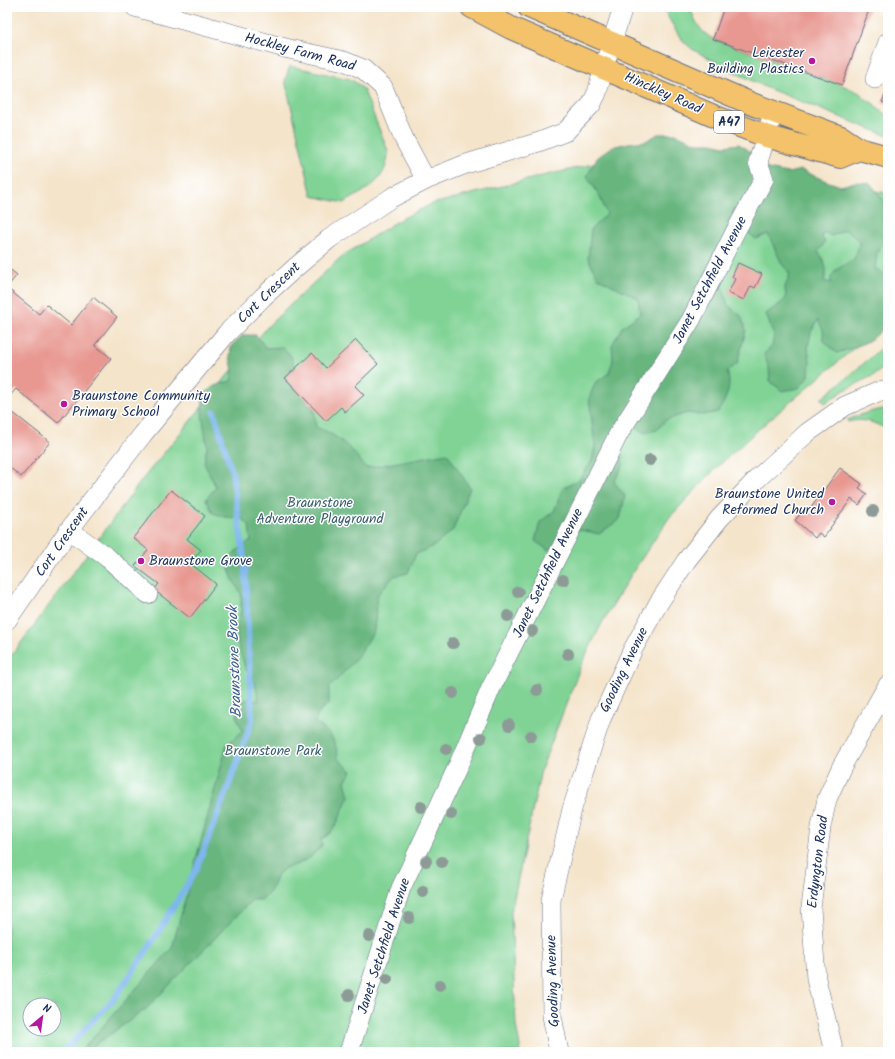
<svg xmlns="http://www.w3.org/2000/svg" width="895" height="1059" font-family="Kalam,sans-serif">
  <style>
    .green { fill: #80d395; stroke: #4e817a; fill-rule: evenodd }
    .forest { fill: #68b57e; stroke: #42726e; fill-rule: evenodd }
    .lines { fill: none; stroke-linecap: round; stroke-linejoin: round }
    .stream { stroke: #7eb6ee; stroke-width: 6 }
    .building { fill: #e89891 }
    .minor-casing { stroke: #676e84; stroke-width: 20 }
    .major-casing { stroke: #676e84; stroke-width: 24 }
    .minor { stroke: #fff; stroke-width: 19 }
    .major { stroke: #f3c26a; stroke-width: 22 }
    .tree { fill: #8d9b97 }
    .poi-dot { fill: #b5179e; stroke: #fff; stroke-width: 1.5 }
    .labels { text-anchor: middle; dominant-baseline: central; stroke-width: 3; stroke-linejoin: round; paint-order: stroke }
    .shield { fill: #fff; stroke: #5f6d8e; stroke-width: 1 }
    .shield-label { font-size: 13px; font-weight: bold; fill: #1b2f5e }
    .street-label { font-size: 14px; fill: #1b2f5e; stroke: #fff }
    .poi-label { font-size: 14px; fill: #1b2f5e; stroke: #fff; text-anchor: end }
    .park-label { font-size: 14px; fill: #39606e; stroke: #fff }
    .water-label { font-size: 15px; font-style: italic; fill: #3e5e90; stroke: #fff }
  </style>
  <rect width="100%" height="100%" fill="#fff"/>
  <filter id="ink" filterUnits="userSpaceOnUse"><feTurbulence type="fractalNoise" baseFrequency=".025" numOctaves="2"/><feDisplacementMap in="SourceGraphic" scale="8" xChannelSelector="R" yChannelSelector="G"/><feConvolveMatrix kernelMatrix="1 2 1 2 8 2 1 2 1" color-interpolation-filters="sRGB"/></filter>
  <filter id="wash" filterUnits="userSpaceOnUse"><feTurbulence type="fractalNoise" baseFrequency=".012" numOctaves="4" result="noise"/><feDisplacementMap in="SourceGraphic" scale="16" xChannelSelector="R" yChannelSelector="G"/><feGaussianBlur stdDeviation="0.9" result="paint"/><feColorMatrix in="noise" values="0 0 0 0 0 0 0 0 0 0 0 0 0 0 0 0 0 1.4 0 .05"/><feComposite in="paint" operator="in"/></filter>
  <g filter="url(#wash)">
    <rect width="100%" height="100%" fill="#f4e4ca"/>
    <path class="green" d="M662,7H690C695,21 699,31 713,39L842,85L862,94L861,96L874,104L878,109L888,116V136L767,88L726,68L692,49L681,39Z
      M290,66L350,79L358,84L364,91L388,151C388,181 367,189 344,203L312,196L285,80Z
      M628,154L883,239L888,251V300L872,333L762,426L714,470L669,518L632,573L602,623L581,665L541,770L511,912L516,1025L521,1052H7V662L9,659L145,476L269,325L341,257L399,220L432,204L546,175L582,167ZM30,1005H54V1029H30Z
      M867,191L883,192L888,198V215Z
      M887,345L888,346V363L876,374L845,390L825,403L821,399L869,359L882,346Z
      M883,409L888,410V430C875,422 863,418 848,422L847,420C859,415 870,411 883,409Z"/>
    <path class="forest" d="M658,134H676L697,143H712L724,146L739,144L751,152L768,169L788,173L801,170L826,181L841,186L855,182L870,183L886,203L888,210V236L877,253L875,268L888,277C888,287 890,308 888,317C882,340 856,347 837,353L824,341L823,330L818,320L811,332L808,348L810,361L809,376L799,388L782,391L770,381L769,368L764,354L772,346L774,336L766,314C773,308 780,305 786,298L785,287L790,274L782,264L768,234L756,239L747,232L736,236L718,278L723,289L728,305L741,316L746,330L737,364L727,371C732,388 727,397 718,412L702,415L687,413L666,420L657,430L645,433L633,427L619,433L623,466L614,482L625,496L620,519L599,534L576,529L567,542L548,550L535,541L540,522L554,511L563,488L579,480L592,461L595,446L589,398L595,383L609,373L613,360L612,345L622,327L640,314L638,298L598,278L588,258L591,229L607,214L599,195L587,176L597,158L612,147L628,143L646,141ZM845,230L851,233L859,242L858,249L854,259L836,270L831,277V283L824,281C828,267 825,263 818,251L822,247L825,241L822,238L823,232L832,236Z
      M243,335H256L266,348L283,347L291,356L295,369L285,378L314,409L316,427C341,437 350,447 366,468L447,453L470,488L453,530L434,546L416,554L408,573L394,576L378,594L374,631L357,658L329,688V703L320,711L315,722C331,734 336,739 338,759L352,771L345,781L349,796C341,811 338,832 321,839L322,845L311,857L298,864L285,868L277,875L270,892L261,900H252L146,1009L85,1052H80L172,948L227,744L243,731L237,718L238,704L247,699L259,701L255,683L245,668L238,644L237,627L241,610V594L232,578L227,561L241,547L251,541L249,525L240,517L229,518L213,513L206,499L216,487L204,463L207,446L202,414L203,395L214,386L231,381L233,370L230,357L231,346Z"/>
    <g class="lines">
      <path class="stream" d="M63,1052L114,999L151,944L196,870L230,782L252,720L245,565L232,472L214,412"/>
    </g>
    <g id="blocks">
      <path class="building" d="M724,7H870L842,85L713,39Z
        M888,88V104L882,102Z
        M738,263L762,274L755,288L751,286L744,300L728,293L735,279L732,277Z
        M7,267L17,275L7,287Z
        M7,288L39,314L47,305L71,325L93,297L117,317L95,345L111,358L58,423L16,389L7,399Z
        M356,340L378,364L355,386L364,395L345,412L341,407L326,421L285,378L312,353L326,368Z
        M7,408L50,442L21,477L7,465Z
        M840,468L862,484L859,488L867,494L859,505L851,499L830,528H831L824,537L819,533L815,538L795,520L807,507L810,509Z
        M171,490L205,516L187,539L201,550L190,563L216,584L190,618L154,590L159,584L135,566L148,550L133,538Z"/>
    </g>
  </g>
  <g filter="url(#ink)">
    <use href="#blocks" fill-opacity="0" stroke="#676e84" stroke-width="1"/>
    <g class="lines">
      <g class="minor-casing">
        <path id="minor" d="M135,7L289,49L344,61L363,69L383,87L404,139L426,180
          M875,79L888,42
          M69,530L108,558L148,594
          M7,620L69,530L143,434L227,333L263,297L296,267L329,239L391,198L426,180L466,164L539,142L565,132L591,105L597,93L604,67L623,7
          M349,1052L401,888L458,766L491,688L619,433L691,320L735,232L764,179L758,162L773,113
          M559,1052L552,1016L551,900L572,809L601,719L633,649L658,604L686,561L719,519L757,479L807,433L845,406L880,391L888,389
          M834,1052L816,979L811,908L821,827L827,799L842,766L888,685"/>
      </g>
      <g class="major-casing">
        <path id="major" d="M472,7L511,28L716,117L766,136L840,157L859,149
          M529,7L752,104L841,137L859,149L888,157"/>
      </g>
      <use href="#minor" class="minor"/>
      <use href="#major" class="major"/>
    </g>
    <g class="tree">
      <circle cx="650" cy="460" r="6"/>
      <circle cx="873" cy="511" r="6"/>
      <circle cx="563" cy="580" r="6"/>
      <circle cx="518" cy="592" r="6"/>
      <circle cx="508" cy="616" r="6"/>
      <circle cx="532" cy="631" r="6"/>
      <circle cx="453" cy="643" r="6"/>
      <circle cx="568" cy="654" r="6"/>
      <circle cx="537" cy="690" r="6"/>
      <circle cx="453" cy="693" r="6"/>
      <circle cx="509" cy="725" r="6"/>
      <circle cx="531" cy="736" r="6"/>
      <circle cx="481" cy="738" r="6"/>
      <circle cx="446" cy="749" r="6"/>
      <circle cx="421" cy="807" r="6"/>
      <circle cx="451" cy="814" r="6"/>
      <circle cx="426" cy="861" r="6"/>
      <circle cx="442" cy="862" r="6"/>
      <circle cx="423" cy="892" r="6"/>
      <circle cx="409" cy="918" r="6"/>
      <circle cx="369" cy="936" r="6"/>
      <circle cx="387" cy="979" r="6"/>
      <circle cx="440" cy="985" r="6"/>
      <circle cx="349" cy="995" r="6"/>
    </g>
  </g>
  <g class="poi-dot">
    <circle cx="812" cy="61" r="4"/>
    <circle cx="64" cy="404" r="4"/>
    <circle cx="832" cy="502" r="4"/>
    <circle cx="141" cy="561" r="4"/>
  </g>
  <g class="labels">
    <rect class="shield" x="714" y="111" width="30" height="22" rx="3"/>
    <g class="shield-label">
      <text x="729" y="122">A47</text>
    </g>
    <g class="street-label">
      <text transform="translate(300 52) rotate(15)">Hockley Farm Road</text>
      <text transform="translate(663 93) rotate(24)">Hinckley Road</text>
      <text transform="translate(710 280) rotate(-62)">Janet Setchfield Avenue</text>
      <text transform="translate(269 293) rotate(-44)">Cort Crescent</text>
      <text transform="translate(62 542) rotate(-55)">Cort Crescent</text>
      <text transform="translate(548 573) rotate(-64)">Janet Setchfield Avenue</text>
      <text transform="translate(624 670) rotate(-64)">Gooding Avenue</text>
      <text transform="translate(818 862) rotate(-83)">Erdyngton Road</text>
      <text transform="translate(384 946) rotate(-72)">Janet Setchfield Avenue</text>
      <text transform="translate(553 981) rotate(-92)">Gooding Avenue</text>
    </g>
    <g class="poi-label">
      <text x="804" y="53">Leicester<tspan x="804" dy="16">Building Plastics</tspan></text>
      <text x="72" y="396" text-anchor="start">Braunstone Community<tspan x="72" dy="16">Primary School</tspan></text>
      <text x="824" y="494">Braunstone United<tspan x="824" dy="16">Reformed Church</tspan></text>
      <text x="149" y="561" text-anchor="start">Braunstone Grove</text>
    </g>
    <g class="park-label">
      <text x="320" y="503">Braunstone<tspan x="320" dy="16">Adventure Playground</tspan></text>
      <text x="273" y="751">Braunstone Park</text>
    </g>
    <g class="water-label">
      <text transform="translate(235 662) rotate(-92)">Braunstone Brook</text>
    </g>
  </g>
  <rect width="895" height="1059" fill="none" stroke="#fff" stroke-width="24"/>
  <g transform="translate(42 1017) rotate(29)"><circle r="19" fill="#ffffff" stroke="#a4acbf"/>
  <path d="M0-3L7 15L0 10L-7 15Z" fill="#b5179e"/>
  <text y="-6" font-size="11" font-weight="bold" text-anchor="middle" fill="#1b2f5e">N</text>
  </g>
</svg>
